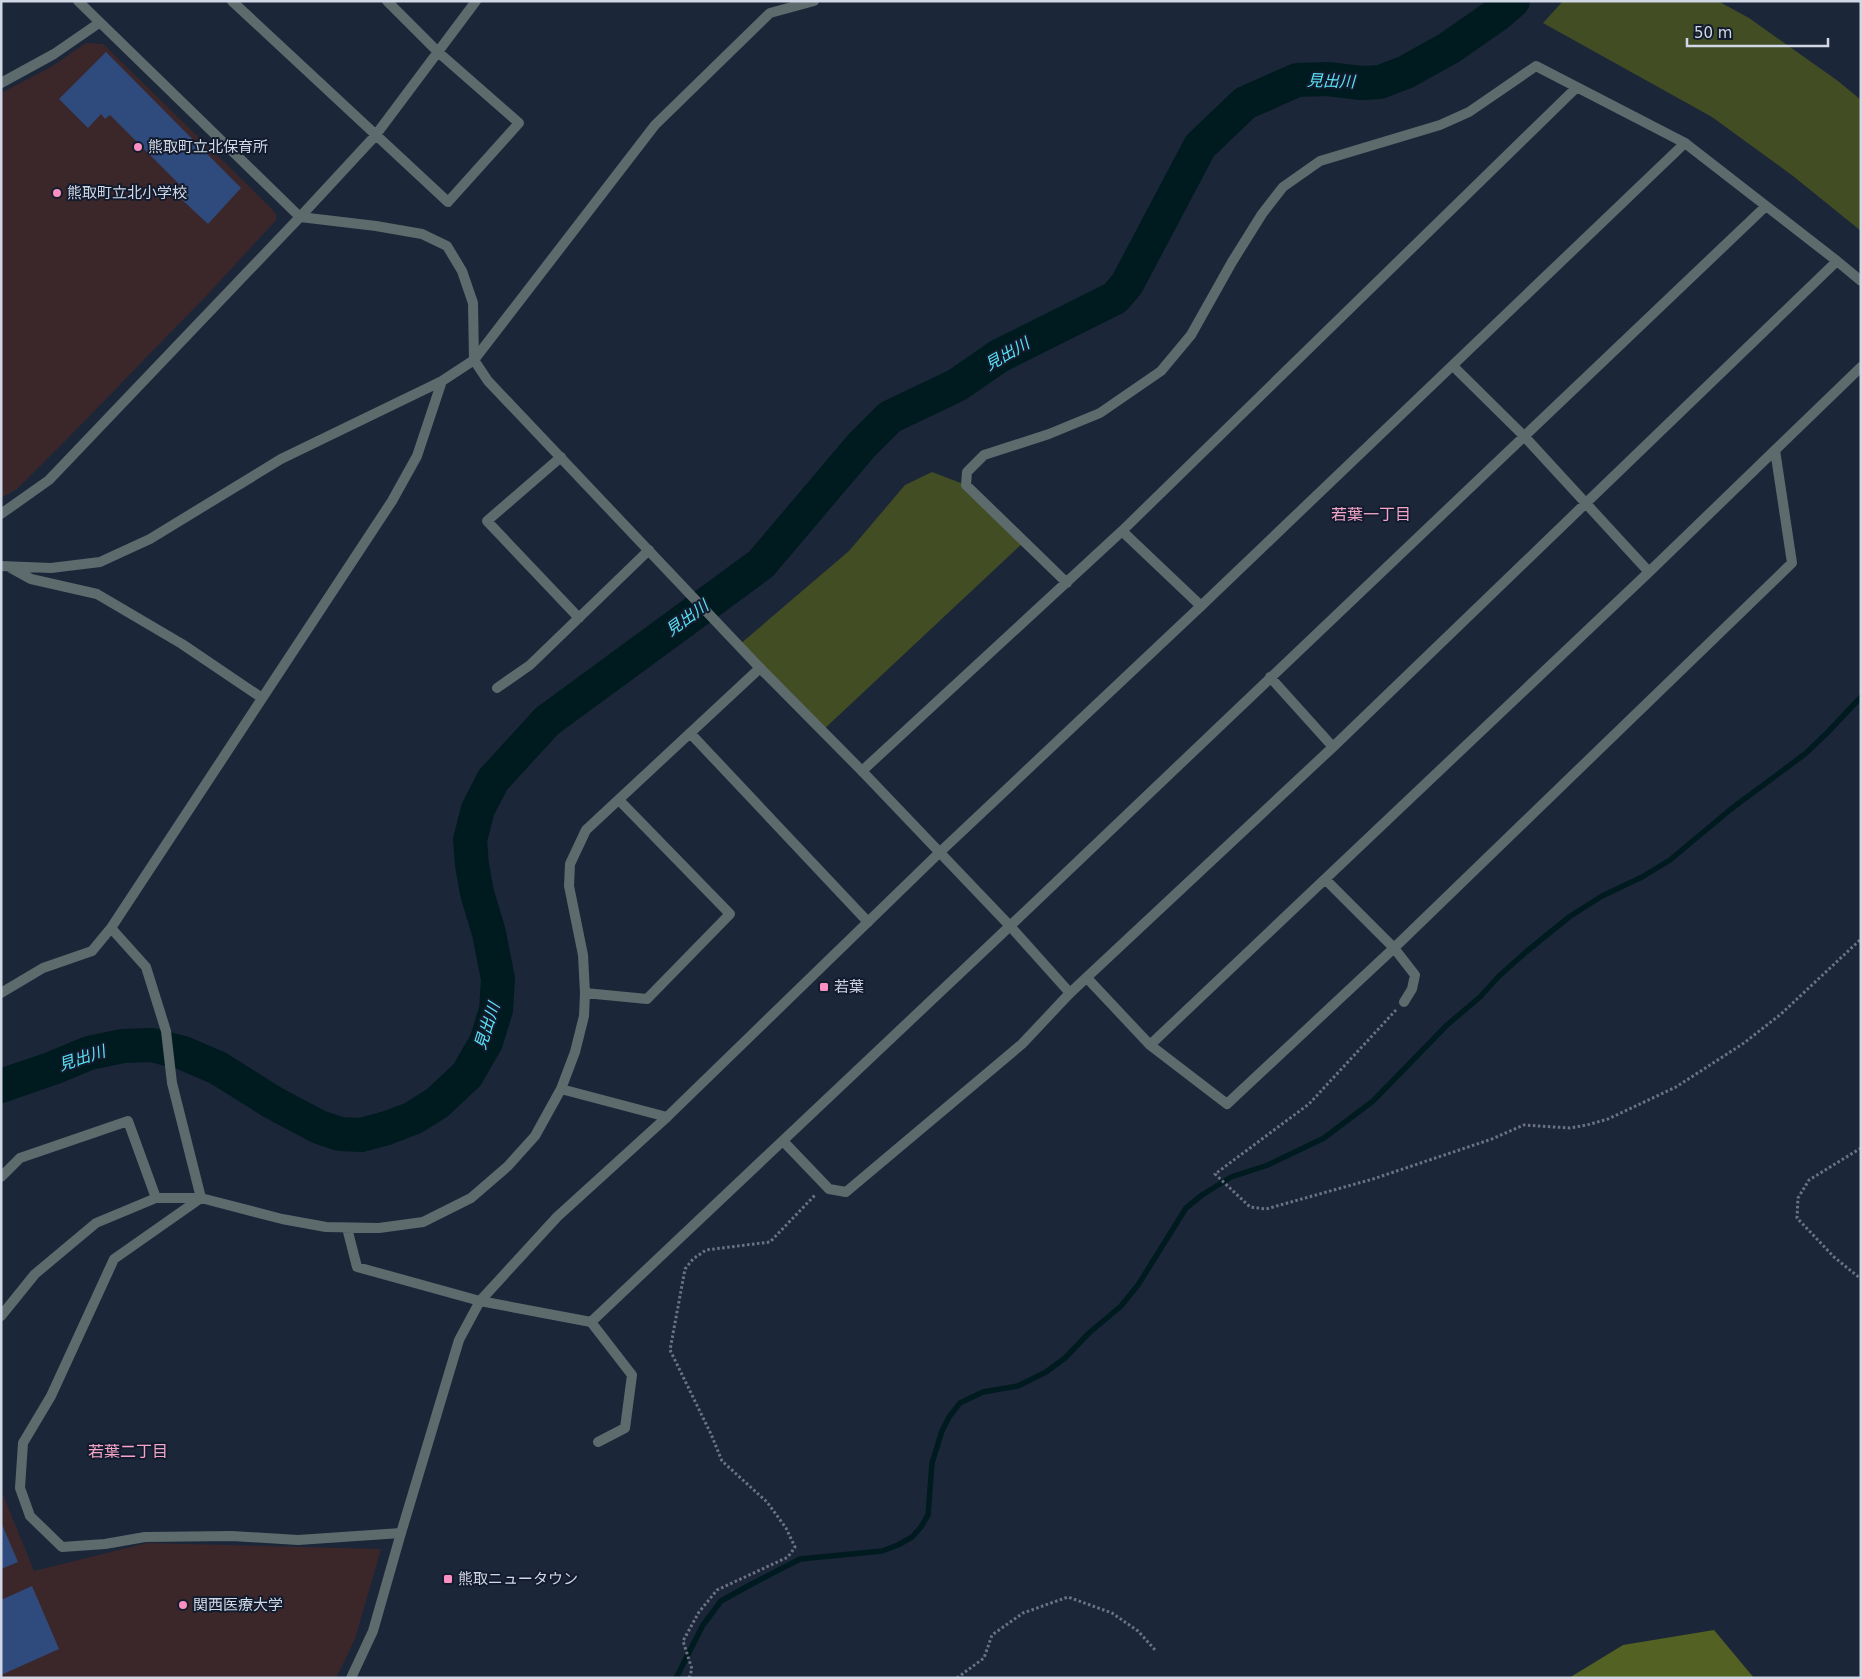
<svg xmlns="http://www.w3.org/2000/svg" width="1862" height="1679" font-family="'DejaVu Sans','Noto Sans JP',sans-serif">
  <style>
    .education { fill: #3b2729 }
    .green { fill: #424d24 }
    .forest { fill: #536222 }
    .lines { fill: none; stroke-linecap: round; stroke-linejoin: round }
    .stream { stroke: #001b1f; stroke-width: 5.5 }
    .river { stroke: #001b1f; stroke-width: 34 }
    .building { fill: #2f4a7c }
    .path { stroke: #6b7384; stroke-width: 3; stroke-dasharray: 2.5 2.5; stroke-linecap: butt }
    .minor { stroke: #5d6b6d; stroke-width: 10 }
    .tertiary { stroke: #5d6b6d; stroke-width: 10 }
    .poi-dot { fill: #fc8fc1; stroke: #131c2e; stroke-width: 2 }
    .labels { text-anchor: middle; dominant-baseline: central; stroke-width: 4; stroke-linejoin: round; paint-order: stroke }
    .poi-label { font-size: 15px; fill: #d1d8e5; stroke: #131c2e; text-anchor: start }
    .water-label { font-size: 16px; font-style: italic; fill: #59e3f6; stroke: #131c2e }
    .neighbourhood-label { font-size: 16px; fill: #f2a5c6; stroke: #131c2e }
  </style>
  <rect width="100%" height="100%" fill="#1c2639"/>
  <path class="education" d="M86,43L103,44L270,207L276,214V220L208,294L66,440L17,489L1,498V93L51,67Z
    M1,1490L34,1571L147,1543L381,1549L355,1639L336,1678H1Z"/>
  <path class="green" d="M1563,1H1718L1749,18L1838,81L1861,100V231L1793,176L1712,117L1543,23Z
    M932,472L966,485L1024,542L822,731L739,645L849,551L905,485Z"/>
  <path class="forest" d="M1714,1630L1754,1678H1569L1623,1645Z"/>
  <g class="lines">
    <path class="stream" d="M676,1678L703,1625L721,1601L748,1586L800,1559L882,1551L898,1545L912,1537L921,1527L928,1515L932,1463L942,1431L949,1417L960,1403L983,1392L1018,1386L1046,1372L1065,1358L1089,1333L1121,1306L1138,1285L1186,1208L1202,1195L1231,1177L1268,1165L1324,1138L1373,1101L1447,1025L1480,997L1499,976L1526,952L1569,917L1602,896L1642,877L1670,860L1731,809L1805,754L1828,732L1861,697"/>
    <path class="river" d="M1,1086L53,1068L89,1053L123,1046L152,1045L183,1053L218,1068L272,1102L319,1127L340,1134L361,1135L387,1128L413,1118L437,1103L467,1075L486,1042L496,1010L498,979L489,933L477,893L472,865L470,840L478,809L493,780L547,721L761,564L861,446L890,417L957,385L999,356L1115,298L1127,284L1200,146L1245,103L1297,80L1328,79L1361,83L1380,82L1406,72L1449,48L1498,14L1513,1"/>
  </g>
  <path class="building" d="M106,52L241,188L208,224L179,197L185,190L110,115L105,119L101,114L88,128L59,99Z
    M1,1522L18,1562L1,1569Z
    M32,1586L59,1649L1,1675V1600Z"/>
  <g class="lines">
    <path class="path" d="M1396,1010L1309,1104L1215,1174L1250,1207L1266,1209L1373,1179L1492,1139L1524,1125L1570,1128L1587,1125L1608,1119L1676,1087L1744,1043L1781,1014L1861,939
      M1861,1148L1809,1180L1798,1198L1797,1218L1834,1257L1861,1279
      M689,1678L692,1669L683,1641L699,1612L717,1590L788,1557L795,1547L786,1528L767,1502L722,1461L711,1434L670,1350L685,1269L693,1259L706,1250L770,1242L816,1194
      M957,1678L984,1658L992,1635L1023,1613L1068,1597L1112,1613L1138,1631L1156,1651"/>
    <path class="minor" d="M232,1L448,202L519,123L438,52L387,1
      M1,83L54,54L99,23
      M1453,366L1524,436L1649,572
      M561,457L487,521L579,618
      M1,514L49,480L300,217L375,136L476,1
      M1122,531L1201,606
      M1,566L51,568L100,562L150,539L281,459L442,381L474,360L655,125L770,13L814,1
      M11,568L31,579L97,594L182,644L262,698
      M1067,583L966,485L967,472L984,455L1049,434L1100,413L1161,371L1191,335L1232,262L1262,214L1283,187L1320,161L1440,125L1469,112L1536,66L1685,143L1837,261L1861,281
      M1270,677L1333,747
      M497,688L530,665L649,550
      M690,733L868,922
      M862,771L1122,531L1577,87
      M1325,879L1394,948L1415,975L1412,989L1404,1002
      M111,928L146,967L166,1031L172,1083L201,1198
      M1087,978L1150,1045L1227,1104L1394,948L1792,563L1775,450
      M1,993L43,968L92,951L111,928L392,501L417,456L442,381
      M585,993L647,999L730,914L619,800
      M1150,1045L1649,572L1861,367
      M561,1089L667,1117
      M783,1141L829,1189L846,1192L1022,1044L1070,993L1333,747L1837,261
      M1,1177L20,1158L128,1121L156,1198
      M201,1198L114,1259L51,1396L23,1443L20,1488L30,1516L62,1547L105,1544L145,1537L232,1536L298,1540L401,1533
      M347,1228L357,1267L480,1301L591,1322L632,1375L625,1428L598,1442
      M1,1316L35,1274L96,1223L156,1198H201L282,1219L326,1227L379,1228L423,1222L471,1198L508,1166L535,1136L561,1089L575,1052L584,1016L585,993L583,955L569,886L570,864L586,830L760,668
      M591,1322L1010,926L1766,206"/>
    <path class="tertiary" d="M78,1L300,217L376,226L422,234L447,246L462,271L473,303L474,360L488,381L760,668L862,771L1010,926L1070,993
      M351,1678L373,1631L401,1533L459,1340L480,1301L557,1217L667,1117L939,853L1201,606L1685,143"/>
  </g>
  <g class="poi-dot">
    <circle cx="138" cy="147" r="5"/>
    <circle cx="57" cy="193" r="5"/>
    <rect x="819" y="982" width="10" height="10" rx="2.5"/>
    <rect x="443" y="1574" width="10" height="10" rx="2.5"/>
    <circle cx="183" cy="1605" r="5"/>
  </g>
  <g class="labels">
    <g class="poi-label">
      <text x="148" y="147">熊取町立北保育所</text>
      <text x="67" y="193">熊取町立北小学校</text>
      <text x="834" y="987">若葉</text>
      <text x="458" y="1579">熊取ニュータウン</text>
      <text x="193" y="1605">関西医療大学</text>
    </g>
    <g class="water-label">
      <text transform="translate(1331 81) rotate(2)">見出川</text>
      <text transform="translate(1007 354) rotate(-30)">見出川</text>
      <text transform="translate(687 618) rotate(-36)">見出川</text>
      <text transform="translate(487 1026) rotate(-72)">見出川</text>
      <text transform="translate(82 1058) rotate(-18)">見出川</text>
    </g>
    <g class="neighbourhood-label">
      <text x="1371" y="514">若葉一丁目</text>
      <text x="128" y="1451">若葉二丁目</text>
    </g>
  </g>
  <rect width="1862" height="1679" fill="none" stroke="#d1d8e5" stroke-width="5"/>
  <path d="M1687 38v8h141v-8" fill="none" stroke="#d1d8e5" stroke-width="2.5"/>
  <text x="1694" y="38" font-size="15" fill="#d1d8e5" stroke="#131c2e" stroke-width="4" paint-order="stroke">50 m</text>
</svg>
